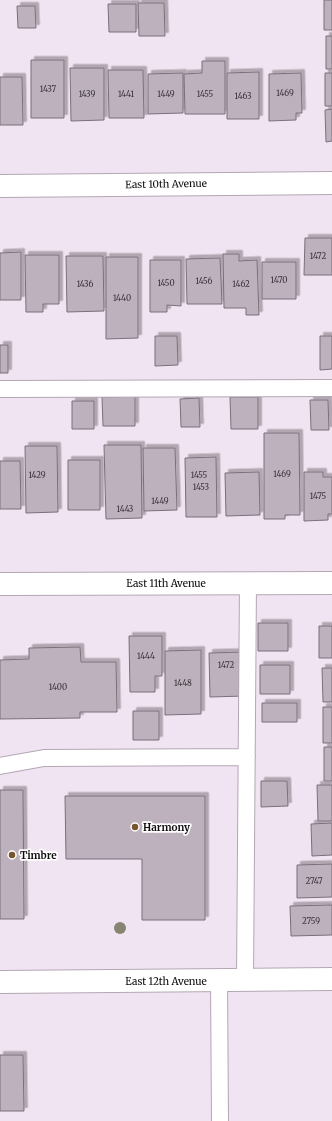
<svg xmlns="http://www.w3.org/2000/svg" width="332" height="1121" font-family="Merriweather,serif">
  <style>
    .building { fill: #bdb1bd; stroke: #7a6f7a; filter: url(#shadow) }
    .lines { fill: none; stroke-linecap: round; stroke-linejoin: round }
    .lane-casing { stroke: #b3a7b4; stroke-width: 18 }
    .street-casing { stroke: #b3a7b4; stroke-width: 24 }
    .secondary-casing { stroke: #b3a7b4; stroke-width: 24 }
    .lane { stroke: #fff; stroke-width: 16 }
    .street { stroke: #fff; stroke-width: 22 }
    .secondary { stroke: #fff; stroke-width: 22 }
    .tree { fill: #888472 }
    .poi-dot { fill: #79552f; stroke: #fff; stroke-width: 1.5 }
    .labels { text-anchor: middle; dominant-baseline: central; stroke-width: 3.5; stroke-linejoin: round; paint-order: stroke }
    .number-label { font-size: 8px; fill: #3b353b }
    .street-label { font-size: 10px; fill: #100c10; stroke: #fff }
    .poi-label { font-size: 10px; font-weight: bold; fill: #100c10; stroke: #fff; text-anchor: start }
  </style>
  <defs>
    <filter id="shadow"><feDropShadow dx="3.5" dy="-3.5" stdDeviation="0" flood-color="#0004"/></filter>
  </defs>
  <rect width="100%" height="100%" fill="#f1e4f2"/>
  <path class="building" d="M324,0H332V30H324Z
    M138,3H164L165,36H139Z
    M108,4H136V32H109Z
    M17,6H35L36,28H18Z
    M326,36H332V69H326Z
    M31,60H64V118H31Z
    M202,61H225V114H185L184,74L202,73Z
    M70,68H104V120L71,121Z
    M108,70H143L144,118H109Z
    M259,72V119H227V73Z
    M183,73V113L148,114V74Z
    M301,73L302,113H296V120L269,121V74Z
    M325,73H332V106H325Z
    M0,77H22L23,125H0Z
    M332,109V141L326,142L325,110Z
    M305,238H332V275H304Z
    M21,252V300H0V253Z
    M223,254H239V261L257,260L259,315H246V308H224Z
    M25,255H59V304H43V312H26Z
    M66,256H103L104,311L67,312Z
    M106,257H138V338L106,339Z
    M220,258L222,304H187L186,259Z
    M150,260H181V306L167,305V312H150Z
    M262,262H296V299H262Z
    M155,336H177L178,365L155,366Z
    M320,336H332V369L320,370Z
    M0,345H8V373H0Z
    M135,396V426H103L102,397Z
    M230,397H258V429H231Z
    M199,398L200,427H181L180,399Z
    M310,400H328L329,430H311Z
    M72,401H94V429H72Z
    M264,433H299L300,515H285V519H264Z
    M104,445H141L142,518L106,519Z
    M25,446H57L58,512L26,513Z
    M143,448H175L177,510L144,511Z
    M216,457L217,517H186L185,458Z
    M68,460H100V510H68Z
    M0,461H20L21,509H0Z
    M259,472L260,515L226,516L225,473Z
    M304,472H323V477H332V514H328V520L304,521Z
    M258,623H288V651H258Z
    M319,626H332V658H319Z
    M129,636H162V676H155V692H130Z
    M80,647L81,662H116L117,712H80V718L0,719V660L29,659V648Z
    M201,650V714L165,715V651Z
    M244,652L245,696L210,697L209,653Z
    M260,665H290V694H260Z
    M322,668H332V702H323Z
    M262,703H297V722H262Z
    M323,707H332V743H323Z
    M133,711H159V740H133Z
    M324,747H332V781H324Z
    M261,781H287L288,806L261,807Z
    M317,785H332V821H318Z
    M0,790H23L24,919H0Z
    M65,796H205V920H142V859H66Z
    M332,823V855L312,856L311,824Z
    M332,864V897L297,898V865Z
    M332,905V935L291,936L290,906Z
    M0,1055H23L24,1111H0Z"/>
  <g class="lines">
    <g class="lane-casing">
      <path id="lane" d="M0,389L332,388
        M0,766L44,758L247,757
        M219,980L220,1121
        M245,980L248,582"/>
    </g>
    <g class="street-casing">
      <path id="street" d="M0,186L332,183
        M0,584L332,583"/>
    </g>
    <g class="secondary-casing">
      <path id="secondary" d="M0,982L332,979"/>
    </g>
    <use href="#lane" class="lane"/>
    <use href="#street" class="street"/>
    <use href="#secondary" class="secondary"/>
  </g>
  <circle class="tree" cx="120" cy="928" r="6"/>
  <g class="poi-dot">
    <circle cx="135" cy="827" r="4"/>
    <circle cx="12" cy="855" r="4"/>
  </g>
  <g class="labels">
    <g class="number-label">
      <text x="48" y="89">1437</text>
      <text x="285" y="93">1469</text>
      <text x="87" y="94">1439</text>
      <text x="126" y="94">1441</text>
      <text x="166" y="94">1449</text>
      <text x="205" y="94">1455</text>
      <text x="243" y="96">1463</text>
      <text x="318" y="256">1472</text>
      <text x="279" y="280">1470</text>
      <text x="204" y="281">1456</text>
      <text x="166" y="283">1450</text>
      <text x="85" y="284">1436</text>
      <text x="241" y="284">1462</text>
      <text x="122" y="298">1440</text>
      <text x="282" y="474">1469</text>
      <text x="37" y="475">1429</text>
      <text x="199" y="475">1455</text>
      <text x="201" y="487">1453</text>
      <text x="318" y="496">1475</text>
      <text x="160" y="501">1449</text>
      <text x="125" y="509">1443</text>
      <text x="146" y="656">1444</text>
      <text x="226" y="665">1472</text>
      <text x="183" y="683">1448</text>
      <text x="58" y="687">1400</text>
      <text x="314" y="881">2747</text>
      <text x="311" y="921">2759</text>
    </g>
    <g class="street-label">
      <text transform="translate(166 184) rotate(-1)">East 10th Avenue</text>
      <text x="166" y="583">East 11th Avenue</text>
      <text x="166" y="981">East 12th Avenue</text>
    </g>
    <g class="poi-label">
      <text x="143" y="827">Harmony</text>
      <text x="20" y="855">Timbre</text>
    </g>
  </g>
</svg>
